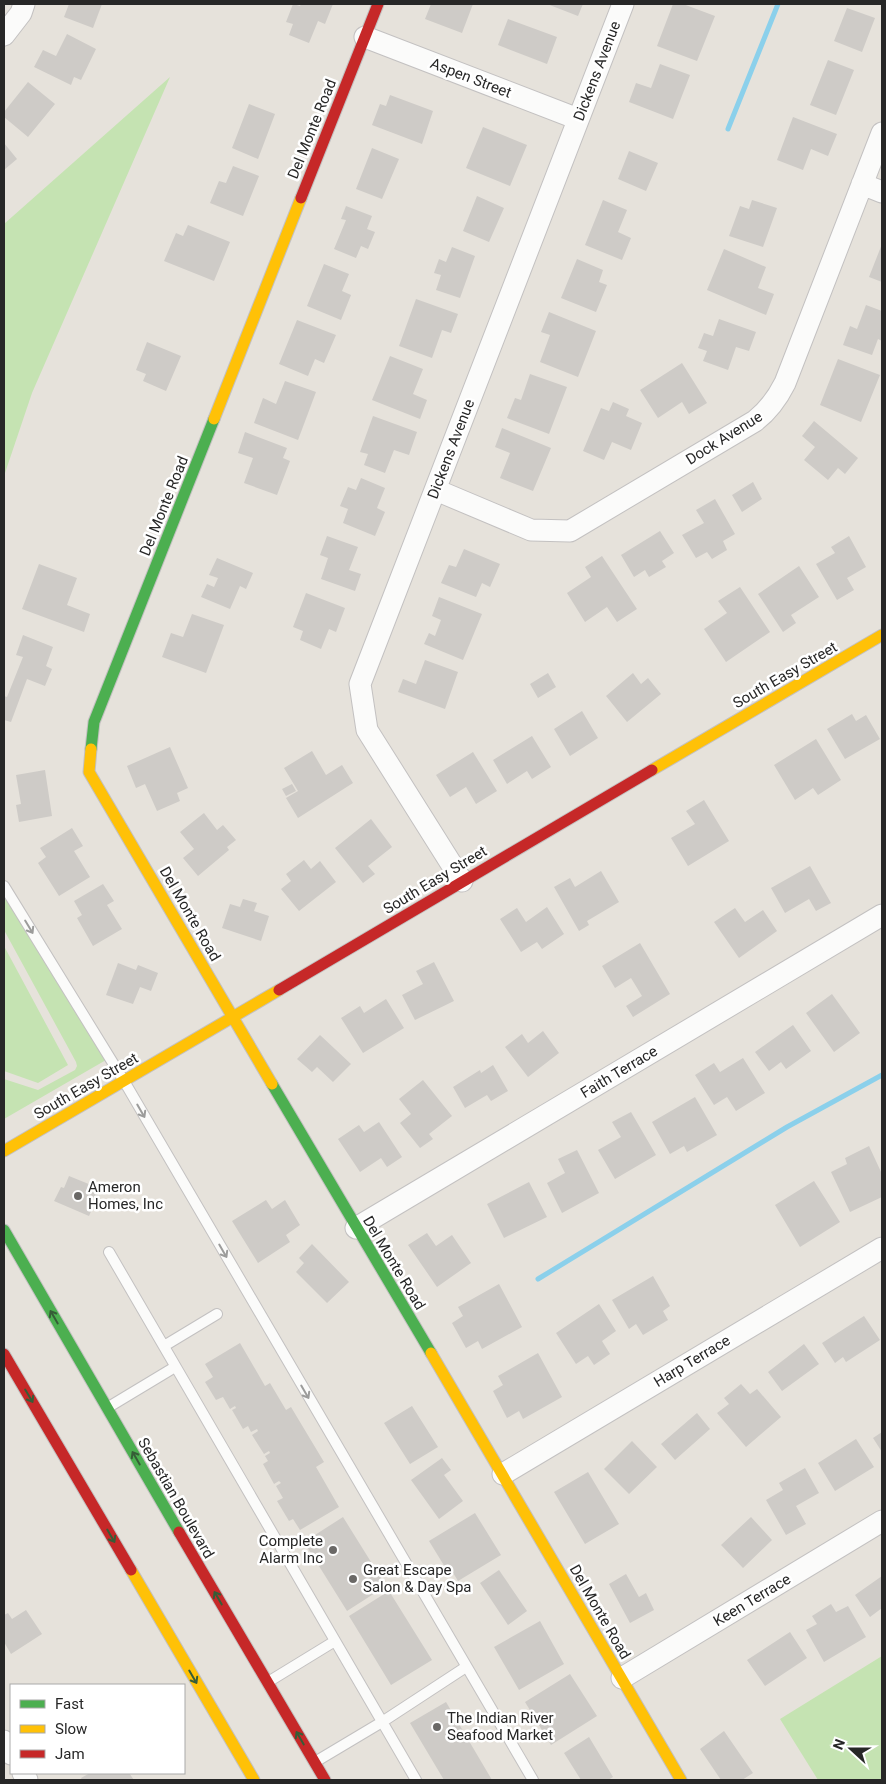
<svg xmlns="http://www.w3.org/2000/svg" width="886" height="1784" font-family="Roboto,sans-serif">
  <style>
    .green { fill: #c5e3b2 }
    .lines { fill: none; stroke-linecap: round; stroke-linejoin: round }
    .stream { stroke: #8bd0eb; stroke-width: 5 }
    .building { fill: #cecbc7 }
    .lane-casing { stroke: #c3c1c1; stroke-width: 12 }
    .street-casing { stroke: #c3c1c1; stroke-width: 23 }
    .fast-casing { stroke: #c3c1c1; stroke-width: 13 }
    .slow-casing { stroke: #c3c1c1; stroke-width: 13 }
    .jam-casing { stroke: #c3c1c1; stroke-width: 13 }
    .lane { stroke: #fbfbfa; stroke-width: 10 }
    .street { stroke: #fbfbfa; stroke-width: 21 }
    .fast { stroke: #4caf50; stroke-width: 11 }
    .slow { stroke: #ffc107; stroke-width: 11 }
    .jam { stroke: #c62828; stroke-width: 11 }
    .oneway { stroke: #9c9c9b }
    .oneway2 { stroke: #365d37 }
    .poi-dot { fill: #6a6866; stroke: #fff; stroke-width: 2 }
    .labels { text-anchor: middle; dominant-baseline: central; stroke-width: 5; stroke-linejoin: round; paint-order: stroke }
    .street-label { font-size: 15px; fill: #272727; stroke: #fff }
    .poi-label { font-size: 15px; fill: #272727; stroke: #fff; text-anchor: start }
  </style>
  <rect width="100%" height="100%" fill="#e6e2db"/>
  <path class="green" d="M170,77L32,393L4,476V224Z
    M4,888L106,1060L4,1119V1079L38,1090L75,1070L77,1066L76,1062L4,930Z
    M4,946L68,1065L38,1083L4,1071Z
    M882,1656V1780H818L780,1719Z"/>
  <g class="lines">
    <path class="stream" d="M728,129L778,4
      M538,1279L787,1127L882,1075"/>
  </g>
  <path class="building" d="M69,4H102L93,28L64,17Z
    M293,4L300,6L301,4H333L325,24L318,21L309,43L289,35L293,24L286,22Z
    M431,4H473L462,33L425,19Z
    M547,4H583L578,16Z
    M673,4H683L715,16L697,61L657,46Z
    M847,8L875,18L862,52L834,41Z
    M508,19L557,37L547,64L498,45Z
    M67,34L96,49L81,80L74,77L71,85L34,67L43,50L56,56Z
    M828,60L854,70L836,115L810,105Z
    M660,64L690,75L673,119L629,102L636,83L651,88Z
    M28,82L55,104L28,137L4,117V112Z
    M390,95L433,111L422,144L372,125L380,104L386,106Z
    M249,104L275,114L258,159L232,148Z
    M793,117L837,134L828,156L811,149L803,170L777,160Z
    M483,127L527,145L510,186L466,168Z
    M4,143L17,159L4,170Z
    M372,148L399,159L382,199L356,189Z
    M629,151L658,163L646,191L618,179Z
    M233,166L259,176L243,216L210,203L219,181L226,183Z
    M477,196L504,208L489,242L463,231Z
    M603,200L627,210L618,232L631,238L622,260L585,245Z
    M752,200L777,208L763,247L729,236L740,206L749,209Z
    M346,206L372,216L367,229L375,232L368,249L361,246L356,258L334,249L346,220L341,219Z
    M188,225L230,242L214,281L164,261L176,233L183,236Z
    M882,244V282L869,277Z
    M452,247L475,256L460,298L436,290L441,275L434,273L439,259L446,262Z
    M724,249L766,267L758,288L774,294L766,315L707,290Z
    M577,259L603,270L599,282L607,285L596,312L561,298Z
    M324,264L349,274L342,291L351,295L341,320L307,306Z
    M416,299L458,314L451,333L442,330L432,358L399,346Z
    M866,305L882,311V341L878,339L872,355L843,345L850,326L857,329Z
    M549,312L596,331L578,377L540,362L550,335L541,332Z
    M719,319L756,332L749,351L736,347L728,370L703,361L707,351L698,348L704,333L713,336Z
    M297,320L336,335L324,363L315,359L308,376L279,364Z
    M147,342L181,356L166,391L143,381L146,374L136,370Z
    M390,356L423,369L413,394L427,400L420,419L372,400Z
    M838,359L880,375L861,422L820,405Z
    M682,363L707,403L689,414L682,402L658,418L640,390Z
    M530,374L567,387L549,434L507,418L515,398L521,400Z
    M285,381L316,392L298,440L254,423L263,398L276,404Z
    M613,402L629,409L626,416L642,423L631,450L612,442L604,460L583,451L601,408L609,411Z
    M373,416L417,432L409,455L394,450L385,473L364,465L368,454L360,452Z
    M814,421L858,458L845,474L838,468L828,480L804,460L815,447L802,436Z
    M502,428L551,448L533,491L500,478L510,453L495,447Z
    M245,432L287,448L283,458L290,461L277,495L244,483L253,458L238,453Z
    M361,478L385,488L377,508L385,512L375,536L343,523L348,509L340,506L348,487L356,490Z
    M753,482L762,499L742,512L732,495Z
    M715,499L735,534L723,541L727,550L712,559L707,552L696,558L682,535L704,523L696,510Z
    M660,531L674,553L662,561L666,567L649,577L645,570L634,577L621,555Z
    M327,536L358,547L349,570L361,574L355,591L321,579L328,558L320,555Z
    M849,536L866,567L847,578L854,590L837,600L816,564L835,553L831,547Z
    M464,549L500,564L490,587L482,583L476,597L441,583L449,565L456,567Z
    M602,556L637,609L617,622L607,607L585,622L567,593L591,577L585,567Z
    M217,558L253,573L246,589L240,586L230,609L201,597L207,584L214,587L218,578L209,575Z
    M39,564L77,578L67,605L90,614L84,632L22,609Z
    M799,566L819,597L791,615L796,623L783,632L758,594Z
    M740,587L770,632L726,662L704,629L727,613L718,601Z
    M306,593L345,608L336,632L329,629L321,649L300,640L303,631L293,627Z
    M439,597L482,614L463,660L424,644L429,633L435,636L441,620L432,616Z
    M192,614L224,625L206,673L162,657L171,633L183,637Z
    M23,635L53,647L46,666L52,669L45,686L27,679L11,722L4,720V696L7,697L23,657L16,655Z
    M425,660L458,672L445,709L398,692L403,679L416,684Z
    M548,673L556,687L538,698L530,684Z
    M633,673L641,684L648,678L661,694L627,722L606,696Z
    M582,711L598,738L570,756L554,729Z
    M852,714L856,721L866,715L880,739L845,759L827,729Z
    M532,736L551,767L532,779L527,771L507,784L493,760Z
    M816,739L841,780L818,795L813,788L795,800L774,765Z
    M170,747L188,788L177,793L180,801L157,811L145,784L136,788L127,766Z
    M312,751L326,775L342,765L353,783L298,818L286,798L298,791L284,768Z
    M473,752L497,791L476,804L466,787L450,797L436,775Z
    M45,770L52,816L19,822L16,805L21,804L16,775Z
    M292,784L296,791L286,796L282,789Z
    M704,800L729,841L688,866L671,838L695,824L686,811Z
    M204,813L217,830L223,825L236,840L227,847L229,850L198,876L183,858L194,849L180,832Z
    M371,819L392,847L368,866L375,874L363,883L335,848Z
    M72,828L83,846L74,851L90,877L59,896L38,863L46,857L40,848Z
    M304,860L311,869L320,861L336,882L299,911L281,889L291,881L286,874Z
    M810,866L831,903L816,911L809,899L785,913L771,888Z
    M601,871L619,902L587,921L589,925L579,931L554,887L570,878L575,887Z
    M103,884L114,901L107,905L122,929L93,946L77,918L82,915L74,901Z
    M243,899L257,903L254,911L269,916L261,941L222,928L230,904L240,907Z
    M547,907L564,934L542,949L537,942L521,952L500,919L517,908L526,922Z
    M735,908L745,922L763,910L777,931L739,958L714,922Z
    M640,943L670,994L633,1017L626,1006L642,996L631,978L615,988L602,966Z
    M434,962L454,1001L415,1020L402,995L423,984L416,971Z
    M118,963L136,970L138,965L158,973L151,991L140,987L133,1004L106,995Z
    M832,994L860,1033L834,1052L806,1013Z
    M386,999L404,1028L363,1053L341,1018L360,1006L364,1013Z
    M793,1025L811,1051L786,1069L781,1062L769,1071L755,1052Z
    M543,1031L559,1053L528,1077L505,1047L522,1034L528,1043Z
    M320,1035L351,1064L333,1082L317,1067L312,1072L297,1059Z
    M743,1058L765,1093L736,1111L727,1097L714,1105L695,1075L714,1063L720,1072Z
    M493,1065L508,1091L491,1101L487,1095L465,1108L453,1087L480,1070L481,1073Z
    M423,1080L452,1116L429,1134L433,1139L420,1148L400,1123L411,1114L399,1099Z
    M695,1097L717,1135L687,1152L684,1146L670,1154L652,1122Z
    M631,1112L656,1155L615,1179L598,1150L621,1137L612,1122Z
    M379,1122L402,1157L387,1167L381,1158L360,1172L338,1139L359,1125L364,1132Z
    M869,1146L882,1174V1197L850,1212L831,1172L847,1164L845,1158Z
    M577,1150L599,1193L562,1213L547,1183L565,1173L558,1159Z
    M69,1176L101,1189L89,1216L54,1201L61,1187L64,1188Z
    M814,1181L840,1222L800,1247L775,1205Z
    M529,1182L547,1217L504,1238L487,1204Z
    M266,1200L272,1209L285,1200L300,1225L286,1235L290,1242L258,1263L232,1221Z
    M427,1233L436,1246L452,1235L471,1263L437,1287L408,1245Z
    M312,1244L349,1282L327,1303L296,1272L304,1263L299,1258Z
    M653,1276L670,1306L663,1311L668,1320L643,1335L636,1324L629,1329L612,1300Z
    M499,1284L522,1327L482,1349L478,1341L466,1348L452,1323L463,1316L458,1307Z
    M599,1304L616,1331L602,1341L610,1354L594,1365L588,1356L576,1364L556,1333Z
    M864,1316L880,1340L846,1362L843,1357L835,1363L822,1343Z
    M240,1343L265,1386L270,1383L286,1410L291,1407L324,1462L316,1467L339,1507L300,1530L293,1519L289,1521L277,1501L283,1498L276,1486L281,1483L279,1481L274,1484L263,1464L268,1461L265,1456L270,1453L269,1451L264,1454L252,1435L258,1431L257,1429L251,1432L248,1426L243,1429L232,1410L236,1408L235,1406L230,1409L223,1397L216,1400L205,1382L213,1377L205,1364Z
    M804,1344L819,1364L782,1391L768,1372Z
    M538,1353L562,1397L523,1419L519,1411L507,1418L493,1391L503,1385L498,1376Z
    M741,1384L750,1394L757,1389L781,1417L746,1447L717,1413L729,1404L724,1398Z
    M412,1406L438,1447L410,1464L384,1423Z
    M697,1413L710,1429L675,1460L661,1444Z
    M882,1432V1452L873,1438Z
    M856,1439L874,1467L835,1491L818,1463Z
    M632,1441L657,1467L629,1494L604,1469Z
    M442,1458L451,1470L444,1475L463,1501L439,1519L411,1480Z
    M805,1468L819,1493L796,1506L806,1524L786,1535L766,1500L783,1490L779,1483Z
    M588,1472L619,1524L585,1544L554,1492Z
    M475,1513L501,1555L458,1581L452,1571L448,1572L429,1541Z
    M343,1517L386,1586L347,1611L304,1542Z
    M751,1517L772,1540L743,1568L721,1545Z
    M499,1570L527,1611L508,1625L480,1583Z
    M626,1574L639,1597L646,1593L654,1610L630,1623L609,1584Z
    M882,1576V1608L870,1617L855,1595Z
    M389,1591L432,1660L391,1685L349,1616Z
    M831,1604L836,1612L848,1606L866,1637L824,1662L806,1630L817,1624L812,1616Z
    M26,1610L42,1634L11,1654L4,1642V1615L8,1613L12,1619Z
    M540,1621L564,1664L519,1690L494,1647Z
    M790,1632L807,1658L765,1686L747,1660Z
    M570,1674L597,1716L551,1745L525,1702Z
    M446,1702L492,1780H444L410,1723Z
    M724,1731L753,1773L742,1780H721L700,1749Z
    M589,1737L613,1777L608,1780H581L564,1753Z
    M90,1773H129L134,1780H82L81,1778Z"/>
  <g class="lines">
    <g class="lane-casing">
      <path id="lane" d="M4,886L124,1081L533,1780
        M109,1252L416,1780
        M164,1346L217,1314
        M107,1408L175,1367
        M268,1682L335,1641
        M315,1762L382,1722L466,1667"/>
    </g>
    <g class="street-casing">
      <path id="street" d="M4,35L21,13L24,4
        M365,37L578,119
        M862,184L882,192
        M436,490L531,530L570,531L755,421C769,410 777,399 785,383L882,133
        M462,881L367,730L360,684L623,4
        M356,1228L882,915
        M503,1474L882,1248
        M622,1678L882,1521
        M4,1741L11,1754
        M23,1773L27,1780"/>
    </g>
    <g class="fast-casing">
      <path id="fast" d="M91,749L94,722L214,419
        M272,1084L431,1353
        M4,1230L179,1532"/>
    </g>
    <g class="slow-casing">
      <path id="slow" d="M214,419L301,198
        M91,749L89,772L272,1084
        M652,770L882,635
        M4,1151L279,990
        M431,1353L681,1780
        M131,1570L254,1780"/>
    </g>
    <g class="jam-casing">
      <path id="jam" d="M301,198L378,4
        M279,990L652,770
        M4,1354L131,1570
        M179,1532L325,1780"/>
    </g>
    <use href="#lane" class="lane"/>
    <use href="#street" class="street"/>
    <use href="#fast" class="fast"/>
    <use href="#slow" class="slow"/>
    <use href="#jam" class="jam"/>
  </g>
  <defs><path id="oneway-shaft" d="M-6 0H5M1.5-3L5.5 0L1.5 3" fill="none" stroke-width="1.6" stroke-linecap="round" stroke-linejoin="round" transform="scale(1.25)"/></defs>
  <g class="oneway">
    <use href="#oneway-shaft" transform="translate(29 927) rotate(59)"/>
    <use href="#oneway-shaft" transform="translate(141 1111) rotate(60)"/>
    <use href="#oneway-shaft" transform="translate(223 1251) rotate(60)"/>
    <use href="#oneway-shaft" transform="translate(305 1392) rotate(60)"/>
  </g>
  <g class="oneway2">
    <use href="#oneway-shaft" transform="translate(54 1317) rotate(-120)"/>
    <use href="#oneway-shaft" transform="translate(29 1396) rotate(59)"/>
    <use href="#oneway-shaft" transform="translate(136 1458) rotate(-120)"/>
    <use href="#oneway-shaft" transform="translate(111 1536) rotate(60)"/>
    <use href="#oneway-shaft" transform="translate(218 1598) rotate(-120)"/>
    <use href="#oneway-shaft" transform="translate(193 1677) rotate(60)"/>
    <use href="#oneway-shaft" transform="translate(300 1738) rotate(-120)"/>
  </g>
  <g class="poi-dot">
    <circle cx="78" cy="1196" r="5"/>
    <circle cx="333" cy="1550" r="5"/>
    <circle cx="353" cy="1579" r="5"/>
    <circle cx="437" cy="1727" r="5"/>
  </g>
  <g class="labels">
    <g class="street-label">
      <text transform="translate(597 71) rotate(-69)">Dickens Avenue</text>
      <text transform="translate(471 78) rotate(21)">Aspen Street</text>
      <text transform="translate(312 129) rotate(-68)">Del Monte Road</text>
      <text transform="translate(724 438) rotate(-32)">Dock Avenue</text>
      <text transform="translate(451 449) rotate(-69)">Dickens Avenue</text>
      <text transform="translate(164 506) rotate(-68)">Del Monte Road</text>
      <text transform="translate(785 675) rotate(-30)">South Easy Street</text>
      <text transform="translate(435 880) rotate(-31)">South Easy Street</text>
      <text transform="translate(190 914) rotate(60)">Del Monte Road</text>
      <text transform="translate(619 1072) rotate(-31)">Faith Terrace</text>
      <text transform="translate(86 1086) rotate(-30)">South Easy Street</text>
      <text transform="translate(394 1263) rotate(59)">Del Monte Road</text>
      <text transform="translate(692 1361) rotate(-31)">Harp Terrace</text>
      <text transform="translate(176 1498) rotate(60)">Sebastian Boulevard</text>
      <text transform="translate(752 1600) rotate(-31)">Keen Terrace</text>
      <text transform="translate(600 1612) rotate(60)">Del Monte Road</text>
    </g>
    <g class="poi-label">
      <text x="88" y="1187">Ameron<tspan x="88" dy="17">Homes, Inc</tspan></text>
      <text x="323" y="1541" text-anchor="end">Complete<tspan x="323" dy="17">Alarm Inc</tspan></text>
      <text x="363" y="1570">Great Escape<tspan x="363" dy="17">Salon &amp; Day Spa</tspan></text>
      <text x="447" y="1718">The Indian River<tspan x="447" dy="17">Seafood Market</tspan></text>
    </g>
  </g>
  <rect width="886" height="1784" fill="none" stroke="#272727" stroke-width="10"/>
  <rect x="10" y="1684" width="175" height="90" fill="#ffffff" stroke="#a9a9a9"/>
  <rect x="20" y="1700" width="25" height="8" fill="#4caf50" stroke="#a9a9a9"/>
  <text x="55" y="1709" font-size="15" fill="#272727">Fast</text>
  <rect x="20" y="1725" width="25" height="8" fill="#ffc107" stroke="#a9a9a9"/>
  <text x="55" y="1734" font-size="15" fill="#272727">Slow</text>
  <rect x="20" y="1750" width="25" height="8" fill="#c62828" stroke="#a9a9a9"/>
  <text x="55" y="1759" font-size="15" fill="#272727">Jam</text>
  <g transform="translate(851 1749) rotate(291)" stroke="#ffffff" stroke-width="4" paint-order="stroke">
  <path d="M0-4L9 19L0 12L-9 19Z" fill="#272727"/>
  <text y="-8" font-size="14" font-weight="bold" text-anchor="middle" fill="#272727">N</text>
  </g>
</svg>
